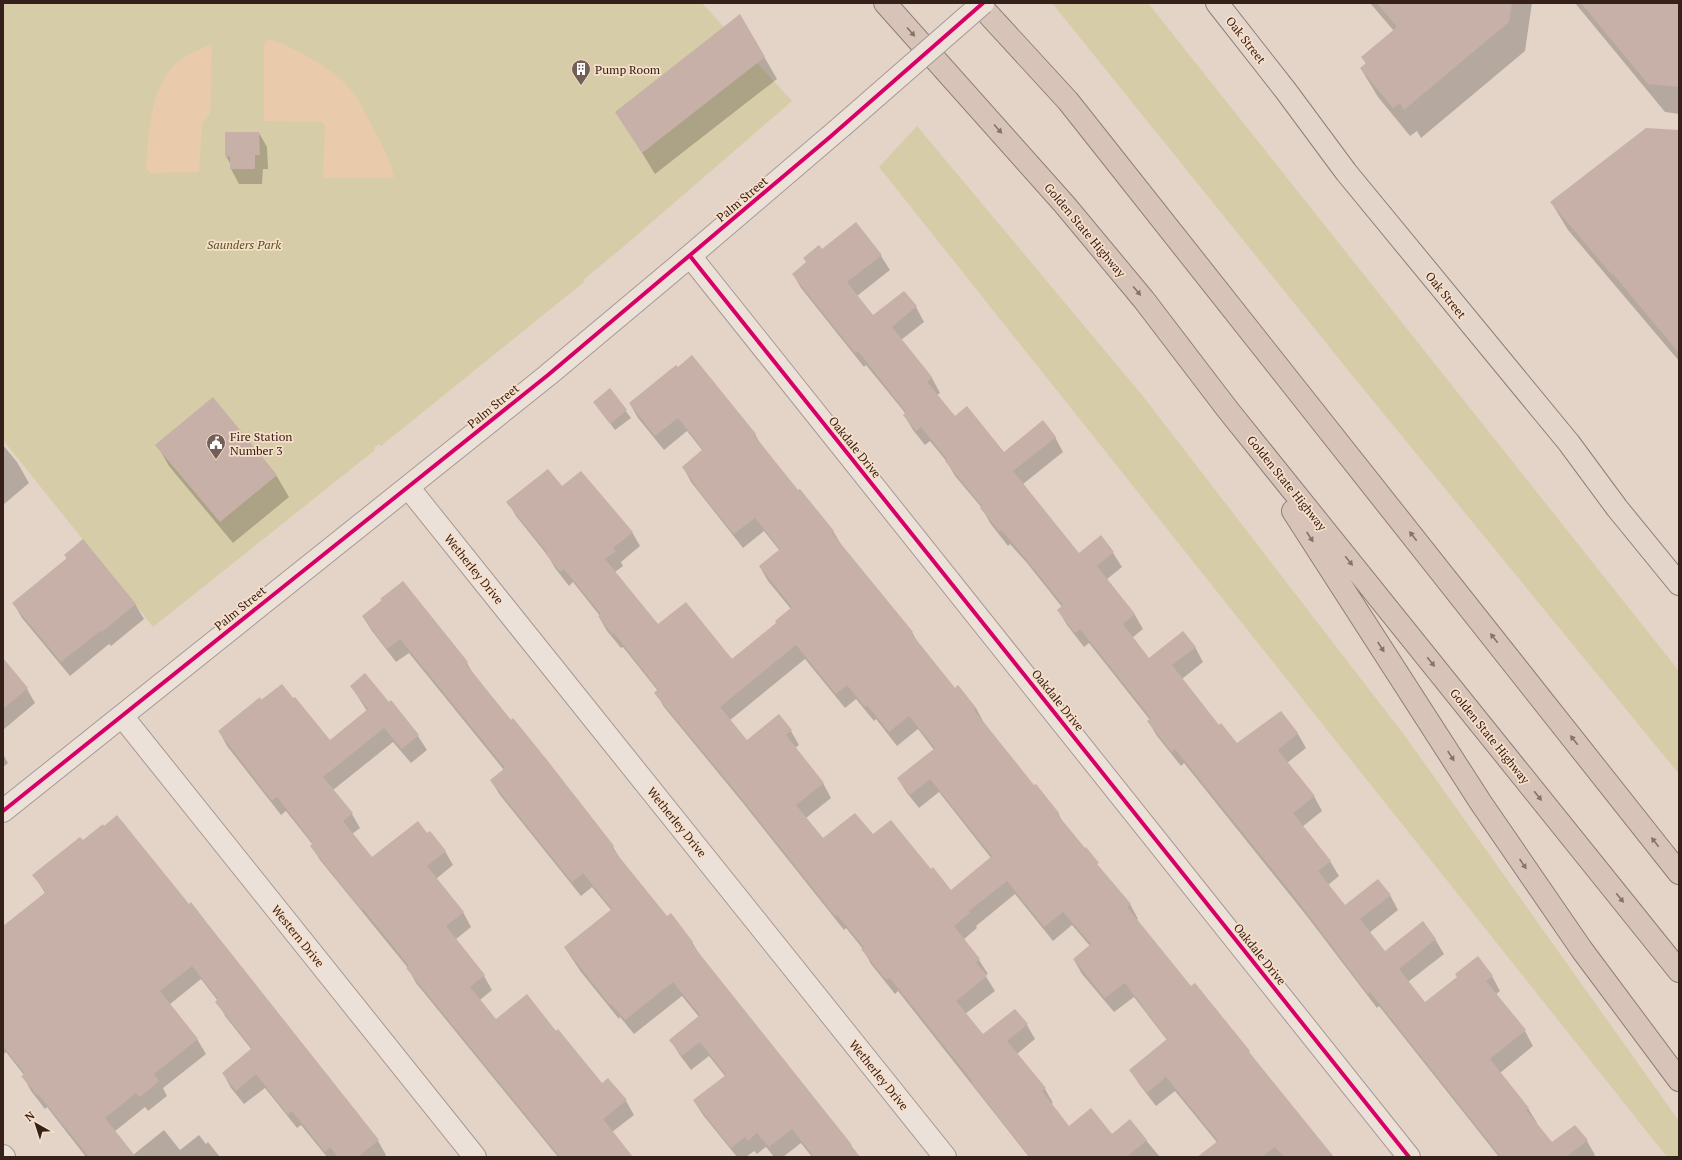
<svg xmlns="http://www.w3.org/2000/svg" width="1682" height="1160" font-family="'PT Serif',serif">
  <style>
    .green { fill: #d7cca8 }
    .sand { fill: #e9caab }
    .shadow { fill: #0003; fill-rule: evenodd }
    .building { fill: #c7b0a7; fill-rule: evenodd }
    .lines { fill: none; stroke-linecap: round; stroke-linejoin: round }
    .minor-casing { stroke: #a79991; stroke-width: 24 }
    .major-casing { stroke: #8d7f78; stroke-width: 24 }
    .highway-casing { stroke: #8d7f78; stroke-width: 24 }
    .minor { stroke: #ebe1d9; stroke-width: 22 }
    .major { stroke: #e3d5ca; stroke-width: 22 }
    .highway { stroke: #d7c3b7; stroke-width: 22 }
    .minor-bridge-casing { stroke: #a79991; stroke-width: 24; stroke-linecap: butt }
    .minor-bridge { stroke: #ebe1d9; stroke-width: 22 }
    .cycleway-casing { stroke: #f7dfc9; stroke-width: 6 }
    .cycleway { stroke: #d6006c; stroke-width: 4 }
    .oneway { fill: #867268 }
    .labels { text-anchor: middle; dominant-baseline: central; stroke-width: 3.5; stroke-linejoin: round; paint-order: stroke }
    .street-label { font-size: 12px; fill: #35201a; stroke: #f7dfc9 }
    .poi-label { font-size: 12px; fill: #35201a; stroke: #f7dfc9; text-anchor: start }
    .park-label { font-size: 12px; font-style: italic; fill: #52521f; stroke: #f7dfc9 }
  </style>
  <rect width="100%" height="100%" fill="#e3d4c7"/>
  <path class="green" d="M3,3H702L792,101L623,247L583,280L584,282L381,446L379,444L374,448L375,450L153,627L3,440Z
    M1052,3H1148L1679,671V774L1356,380Z
    M917,126L1142,395L1405,736L1679,1121V1157H1667L879,167Z"/>
  <path class="sand" d="M269,39C295,47 334,69 351,90C361,102 367,117 374,130C382,145 392,162 394,178H323L325,125L322,122L264,121V47L266,41Z
    M212,44L210,114L202,123L199,172L151,173L146,169C148,137 150,92 172,67C182,56 199,50 212,44Z"/>
  <path class="shadow" d="M1370,3H1532L1525,51L1421,138L1417,131L1410,136L1378,97L1361,69L1366,64L1362,57L1394,31Z
    M1575,3H1679V114L1665,112Z
    M740,15L777,79L655,174L617,112Z
    M1679,131V361L1568,230L1551,202Z
    M259,133L267,147L268,169H263L262,184H239L231,169V165L226,156Z
    M822,251L881,256L890,270L857,296L873,317L904,292L916,307L924,322L901,340L932,378L940,393L937,395L955,418L1004,453L1055,437L1063,452L1023,484L1079,555L1101,537L1113,553L1122,567L1106,580L1135,615L1143,629L1132,638L1149,659L1195,647L1203,662L1182,679L1219,726L1237,745L1281,712L1298,734L1306,748L1287,763L1314,796L1322,811L1302,827L1330,861L1339,876L1328,885L1345,906L1390,895L1398,910L1369,933L1385,953L1435,939L1444,954L1408,982L1425,1003L1492,976L1500,991L1495,995L1525,1031L1533,1046L1500,1073L1528,1108L1537,1123L1536,1124L1552,1144L1587,1141L1595,1155L1593,1157H1499L1379,1006L1377,1008L1306,915L1184,763L1181,766L1157,736L1148,721L1150,720L1089,643L1084,647L1067,625L1058,610L1062,607L1027,563L1010,544L1008,546L990,523L982,508L955,476L947,462L930,441L925,445L913,430L904,415L906,414L866,365L864,367L801,288L793,274Z
    M610,390L631,418L615,430L594,402Z
    M630,404L755,434L762,447L798,491L833,531L842,546L912,632L919,645L955,689L958,686L976,708L984,723L1034,786L1035,785L1058,813L1065,826L1130,904L1138,919L1136,920L1191,988L1195,984L1249,1052L1254,1060L1333,1157H1229L1175,1091L1156,1106L1139,1084L1130,1070L1167,1040L1134,997L1114,1012L1082,974L1074,960L1090,946L1072,925L1053,941L1015,894L976,926L977,928L963,940L979,960L988,974L985,975L995,991L965,1014L983,1036L1015,1010L1027,1025L1035,1039L1017,1054L1045,1089L1053,1103L1051,1104L1069,1127L1112,1135L1130,1121L1160,1157H1029L898,991L895,994L871,964L863,949L846,928L844,930L743,803L664,707L656,693L658,691L623,647L621,648L607,631L599,617L600,616L573,582L569,586L555,568L548,556L516,516L508,502L562,487L632,532L640,546L621,562L623,566L615,572L658,626L731,660L777,623L791,609L768,581L760,567L780,551L764,531L743,548L691,482L683,467L703,451L687,431L664,450L638,418ZM805,659L845,708L856,699L874,721L876,719L897,746L918,729L934,750L898,779L907,793L919,808L939,792L991,858L951,891L931,871L872,836L823,839L806,818L831,798L823,783L795,748L799,745L791,731L746,742L729,721Z
    M3,445L17,462L29,483L3,505Z
    M157,445L276,475L289,497L233,543L169,466Z
    M65,556L135,604L144,619L111,646L109,644L70,676L22,618L14,604L67,559Z
    M403,582L467,663L475,677L511,721L546,761L613,847L621,860L667,918L670,915L692,942L701,957L860,1157H812L801,1143L783,1157H774L766,1147L757,1154L754,1151L746,1157H737L703,1115L694,1101L725,1076L709,1056L691,1070L679,1054L671,1040L699,1017L682,996L634,1034L620,1017L619,1019L581,972L565,948L611,910L592,887L581,896L500,795L491,781L504,770L409,653L396,662L372,631L363,617Z
    M3,660L27,689L35,703L3,730Z
    M351,686L389,704L391,702L418,736L427,750L411,763L393,742L333,790L352,814L360,828L352,834L372,858L427,834L445,851L453,865L436,879L463,912L471,927L455,940L484,976L492,990L480,1000L496,1020L556,1032L602,1084L626,1101L634,1115L612,1132L632,1157H558L416,983L408,968L320,860L311,846L313,845L286,811L281,815L227,746L219,731L261,701L330,741L367,711Z
    M3,754L8,763L3,767Z
    M83,842L188,906L206,923L378,1141L386,1155L384,1157H327L301,1125L297,1128L265,1088L244,1104L231,1088L223,1073L252,1050L225,1016L218,1001L201,979L169,1005L197,1039L206,1054L163,1088L167,1096L148,1111L145,1107L114,1132L133,1155L164,1130L180,1150L199,1135L206,1144L208,1142L220,1157H86L47,1107L45,1109L31,1091L23,1076L24,1075L6,1052L3,1055V927L45,893L34,875Z"/>
  <path class="building" d="M1377,3H1512L1509,22L1404,110L1400,103L1393,108L1360,68L1366,63L1361,57L1397,27Z
    M1581,3H1679V87L1648,84Z
    M740,14L765,57L642,153L615,112Z
    M1646,128L1679,130V353L1613,274L1612,275L1550,202Z
    M225,132H259L260,155H255V169H230V157L225,156Z
    M856,222L882,255L847,282L873,315L904,291L917,306L892,327L932,377L927,382L955,416L967,406L1004,452L1043,420L1056,437L1013,471L1079,553L1101,535L1114,552L1097,566L1135,614L1123,624L1149,658L1183,631L1196,647L1172,665L1219,725L1221,723L1237,743L1281,711L1298,733L1278,750L1315,796L1293,813L1331,861L1318,871L1345,905L1378,879L1391,895L1360,919L1385,951L1423,921L1436,939L1399,969L1425,1002L1457,977L1455,974L1478,956L1493,976L1486,981L1526,1030L1490,1059L1529,1108L1526,1110L1552,1142L1575,1125L1588,1140L1566,1157H1501L1370,992L1368,994L1297,900L1175,749L1172,752L1147,721L1151,718L1080,629L1075,633L1057,610L1063,605L1017,548L1001,530L1000,532L980,508L982,506L945,461L947,459L921,427L916,431L903,415L906,412L858,351L855,353L792,274L806,262L803,258L819,245L822,249Z
    M692,355L756,434L754,435L798,490L800,489L834,531L832,533L913,632L911,633L955,688L958,685L976,708L974,710L1034,785L1036,784L1059,813L1057,814L1085,848L1086,847L1099,863L1097,864L1131,904L1127,907L1191,986L1195,983L1250,1051L1249,1052L1334,1157H1284L1275,1147L1262,1157H1197L1218,1141L1166,1077L1147,1093L1129,1070L1167,1039L1125,983L1105,998L1073,959L1091,944L1063,912L1044,927L1007,881L969,911L970,913L954,926L980,959L976,962L987,976L956,1001L983,1034L1015,1009L1028,1024L1007,1041L1046,1088L1042,1091L1069,1126L1091,1108L1112,1134L1130,1119L1147,1140L1129,1155L1130,1157H1030L971,1082L972,1081L890,978L886,980L861,949L864,947L837,915L835,916L734,789L654,693L658,689L614,633L612,634L598,616L601,614L564,569L560,572L545,553L547,552L506,502L548,469L562,486L581,471L633,532L613,548L616,551L605,559L658,624L686,602L732,659L776,623L775,621L792,607L759,566L780,549L755,518L734,534L704,497L682,467L703,449L678,418L655,436L629,403L676,365L678,367ZM796,645L836,694L847,685L865,707L867,705L889,732L909,716L935,748L897,778L910,795L930,779L992,856L951,890L933,867L931,869L891,820L873,834L855,813L823,838L796,805L824,783L786,735L792,730L779,714L747,740L720,707Z
    M610,388L627,410L610,424L593,402Z
    M213,397L277,475L220,522L155,445Z
    M83,539L136,604L102,632L100,631L61,662L12,603L67,558L64,555Z
    M403,581L468,662L466,664L511,720L513,718L547,760L614,846L612,848L667,916L671,913L693,942L691,943L852,1145L850,1146L860,1157H814L792,1129L769,1147L757,1133L748,1141L745,1137L731,1148L693,1100L726,1075L700,1042L682,1056L669,1040L700,1015L673,982L625,1020L611,1004L610,1005L572,957L564,947L612,909L583,873L572,882L490,780L505,768L400,639L387,649L362,616L382,600L380,599Z
    M3,658L28,688L3,709Z
    M365,673L389,702L391,700L419,735L402,749L384,728L323,777L353,813L343,821L372,857L418,821L427,833L430,831L446,851L427,866L464,912L446,926L485,975L470,987L496,1019L527,994L556,1031L558,1029L602,1083L608,1078L627,1100L603,1119L633,1157H560L406,968L409,966L363,909L362,910L310,846L313,843L277,797L272,801L218,731L260,697L261,700L282,684L293,698L295,697L330,740L368,709L350,686Z
    M117,815L189,904L191,902L207,923L379,1140L358,1157H338L330,1147L325,1152L292,1111L288,1115L256,1074L236,1091L222,1073L252,1048L215,1002L218,999L192,966L160,991L198,1039L154,1074L159,1081L140,1097L136,1093L105,1118L136,1157H89L38,1094L37,1095L21,1076L25,1074L3,1046V926L46,892L32,875L80,837L83,840L103,824L104,826Z"/>
  <g class="lines">
    <g class="minor-casing">
      <path id="minor" d="M690,256L1409,1157
        M408,487L945,1157
        M122,716L475,1157
        M3,811L548,375L690,256L841,127
        M3,1156L4,1157"/>
    </g>
    <g class="major-casing">
      <path id="major" d="M1217,3L1286,91L1346,172L1569,443L1617,508L1679,584"/>
    </g>
    <g class="highway-casing">
      <path id="highway" d="M885,3L1065,205L1144,300L1228,410L1679,971
        M978,3L1068,101L1679,873
        M1293,511L1481,803L1582,950L1679,1080"/>
    </g>
    <use href="#minor" class="minor"/>
    <use href="#major" class="major"/>
    <use href="#highway" class="highway"/>
    <g class="minor-bridge-casing">
      <path id="minor-bridge" d="M841,127L983,3"/>
    </g>
    <use href="#minor-bridge" class="minor-bridge"/>
    <g class="cycleway-casing">
      <path id="cycleway" d="M690,256L1409,1157
        M3,811L548,375L830,137L983,3"/>
    </g>
    <use href="#cycleway" class="cycleway"/>
  </g>
  <defs><path id="oneway-solid" d="M-6-.8H1V-3.2L6.5 0L1 3.2V.8H-6Z"/></defs>
  <g class="oneway">
    <use href="#oneway-solid" transform="translate(911 32) rotate(48)"/>
    <use href="#oneway-solid" transform="translate(998 129) rotate(48)"/>
    <use href="#oneway-solid" transform="translate(1137 291) rotate(50)"/>
    <use href="#oneway-solid" transform="translate(1413 536) rotate(-128)"/>
    <use href="#oneway-solid" transform="translate(1310 537) rotate(57)"/>
    <use href="#oneway-solid" transform="translate(1349 561) rotate(51)"/>
    <use href="#oneway-solid" transform="translate(1494 638) rotate(-128)"/>
    <use href="#oneway-solid" transform="translate(1381 647) rotate(57)"/>
    <use href="#oneway-solid" transform="translate(1431 662) rotate(51)"/>
    <use href="#oneway-solid" transform="translate(1574 740) rotate(-128)"/>
    <use href="#oneway-solid" transform="translate(1451 756) rotate(57)"/>
    <use href="#oneway-solid" transform="translate(1538 796) rotate(51)"/>
    <use href="#oneway-solid" transform="translate(1655 842) rotate(-128)"/>
    <use href="#oneway-solid" transform="translate(1523 864) rotate(56)"/>
    <use href="#oneway-solid" transform="translate(1620 898) rotate(51)"/>
  </g>
  <defs>
    <g id="building-pin" transform="scale(1)"><path d="M0 17L-7.5 6A9.5 9.5 0 1 1 7.5 6Z" fill="#725f57" stroke="#f7dfc9"/><path d="M-4-6H4V6H1V3H-1V6H-4ZM-2.5-4.3h1.7v1.8h-1.7ZM.8-4.3h1.7v1.8H.8ZM-2.5-1h1.7V.8h-1.7ZM.8-1h1.7V.8H.8Z" fill="#fff"/></g>
    <g id="civic-pin" transform="scale(1)"><path d="M0 17L-7.5 6A9.5 9.5 0 1 1 7.5 6Z" fill="#725f57" stroke="#f7dfc9"/><path d="M-.6-6.5H3V-4.5H.6V-3L4-1V1h2V6H-6V1h2V-1L-.6-3ZM-1.2 2.5V6h2.4V2.5Z" fill="#fff"/></g>
  </defs>
  <g fill-rule="evenodd">
    <use href="#building-pin" x="581" y="69"/>
    <use href="#civic-pin" x="216" y="443"/>
  </g>
  <g class="labels">
    <g class="street-label">
      <text transform="translate(1246 40) rotate(52)">Oak Street</text>
      <text transform="translate(742 199) rotate(-40)">Palm Street</text>
      <text transform="translate(1085 230) rotate(50)">Golden State Highway</text>
      <text transform="translate(1446 295) rotate(51)">Oak Street</text>
      <text transform="translate(493 406) rotate(-39)">Palm Street</text>
      <text transform="translate(855 447) rotate(51)">Oakdale Drive</text>
      <text transform="translate(1287 483) rotate(51)">Golden State Highway</text>
      <text transform="translate(474 569) rotate(51)">Wetherley Drive</text>
      <text transform="translate(240 608) rotate(-39)">Palm Street</text>
      <text transform="translate(1058 700) rotate(51)">Oakdale Drive</text>
      <text transform="translate(1490 736) rotate(51)">Golden State Highway</text>
      <text transform="translate(677 822) rotate(51)">Wetherley Drive</text>
      <text transform="translate(298 936) rotate(51)">Western Drive</text>
      <text transform="translate(1260 954) rotate(51)">Oakdale Drive</text>
      <text transform="translate(879 1075) rotate(51)">Wetherley Drive</text>
    </g>
    <g class="poi-label">
      <text x="595" y="69">Pump Room</text>
      <text x="230" y="436">Fire Station<tspan x="230" dy="14">Number 3</tspan></text>
    </g>
    <g class="park-label">
      <text x="244" y="244">Saunders Park</text>
    </g>
  </g>
  <rect width="1682" height="1160" fill="none" stroke="#35201a" stroke-width="8"/>
  <g transform="translate(36 1124) rotate(321)" stroke="#f7dfc9" stroke-width="3" paint-order="stroke">
  <path d="M0-3L7 15L0 10L-7 15Z" fill="#35201a"/>
  <text y="-6" font-size="11" font-weight="bold" text-anchor="middle" fill="#35201a">N</text>
  </g>
</svg>
